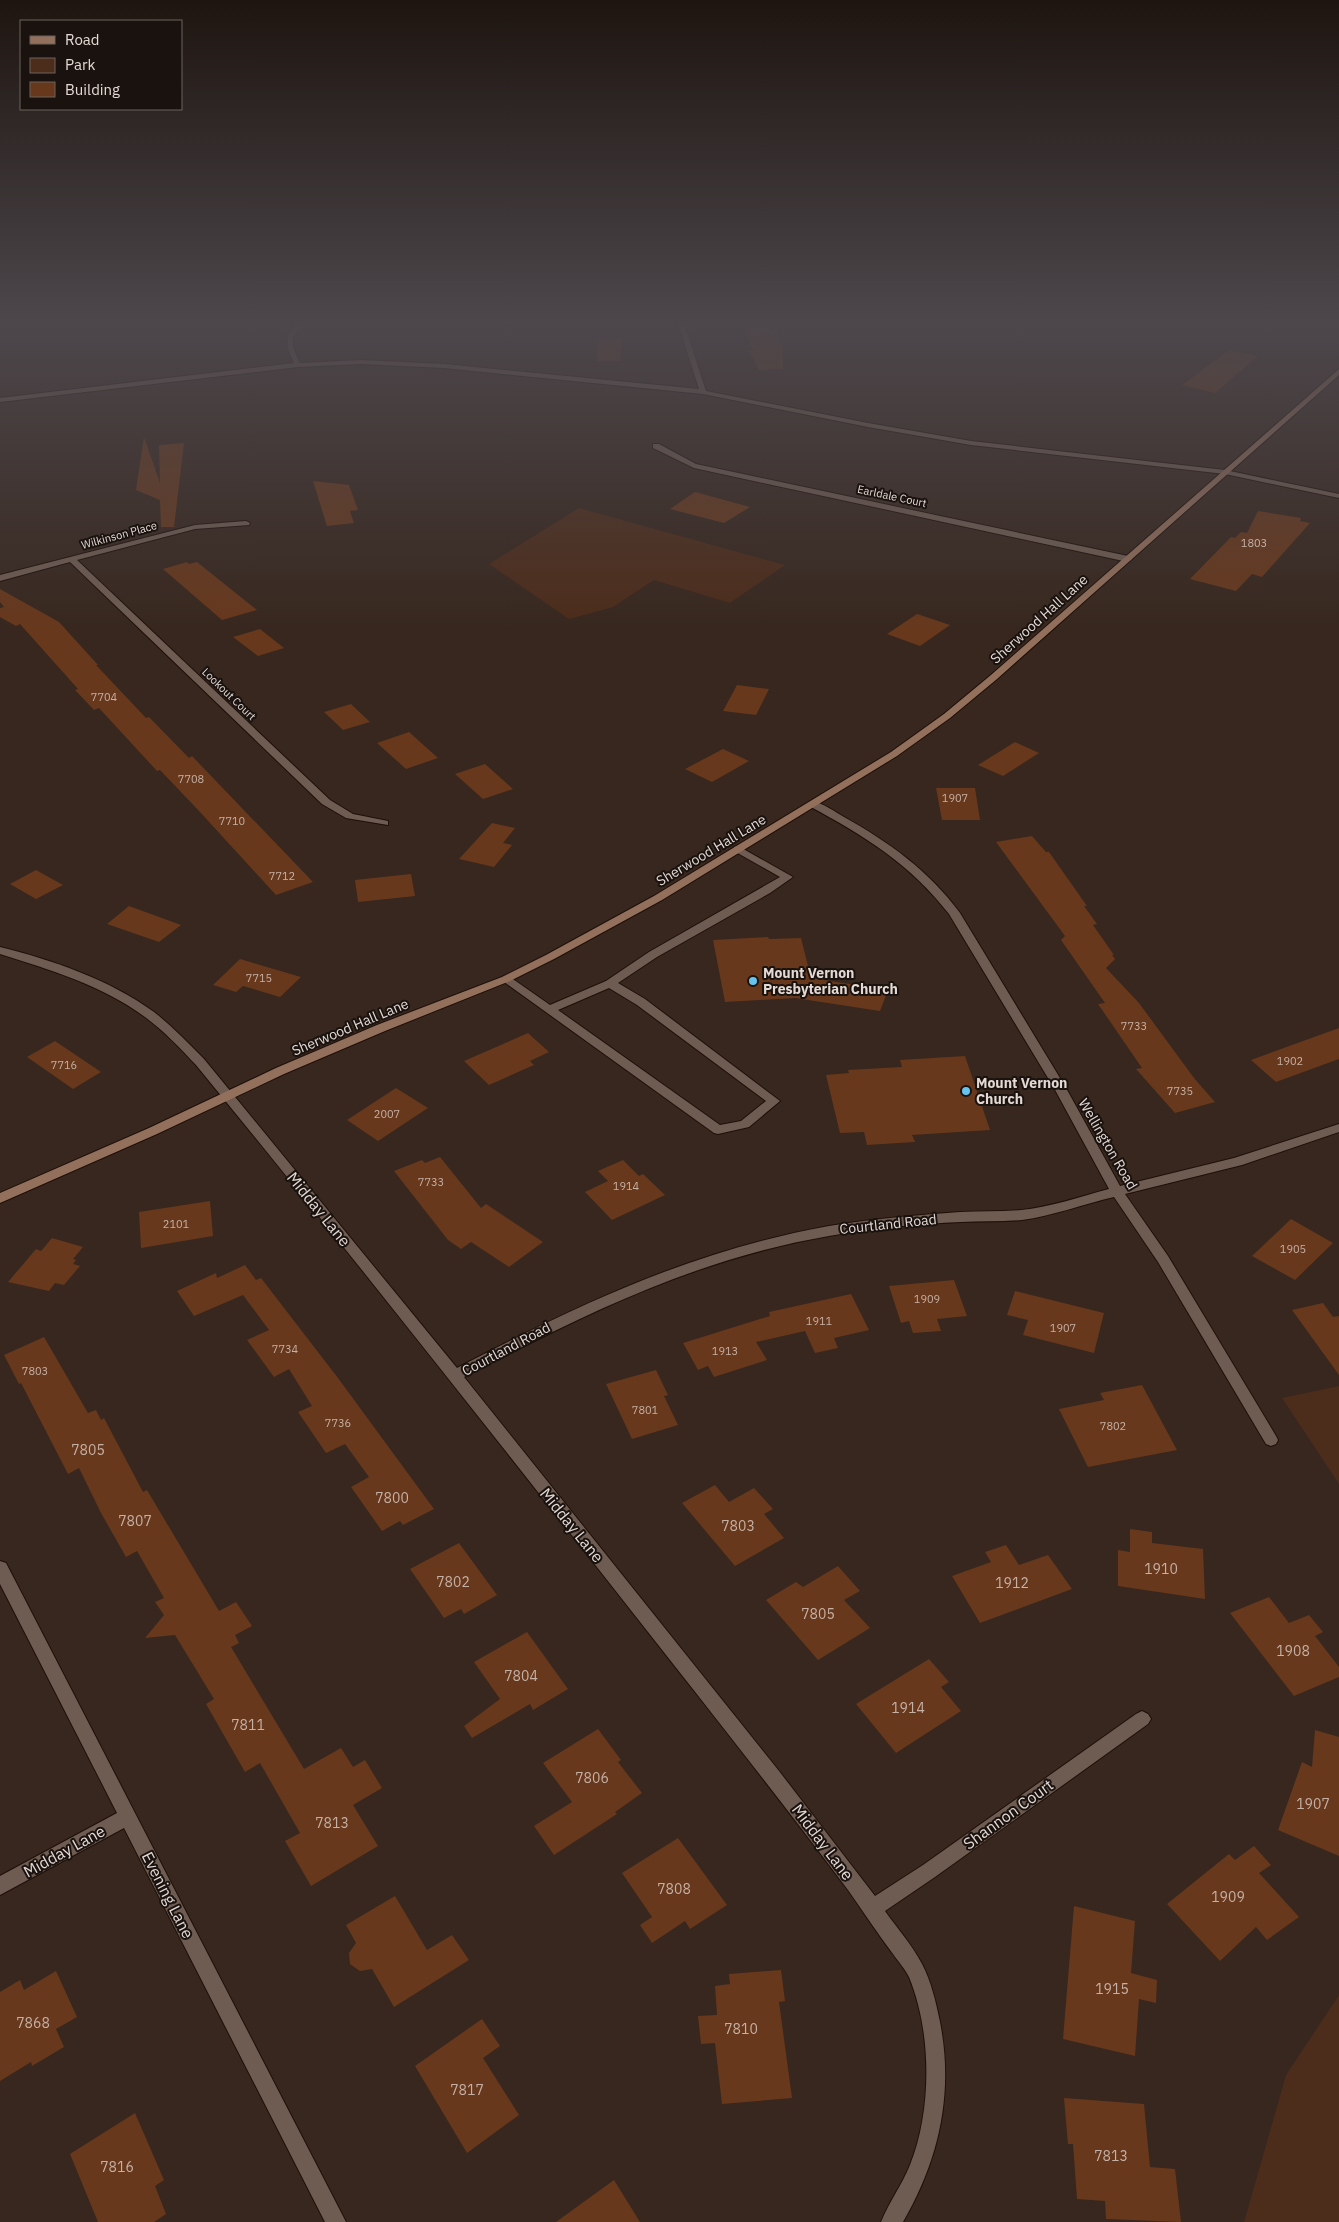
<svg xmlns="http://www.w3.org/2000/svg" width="1339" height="2222" font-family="'IBM Plex Sans',sans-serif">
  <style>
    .green { fill: #4c2c1a }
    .building { fill: #67381c }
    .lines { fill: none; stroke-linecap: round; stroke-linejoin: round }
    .service-casing { stroke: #1e0f08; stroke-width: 2 }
    .minor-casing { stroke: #1e0f08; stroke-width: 2 }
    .secondary-casing { stroke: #1e0f08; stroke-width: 2 }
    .service { fill: #6e5c52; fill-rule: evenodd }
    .minor { fill: #6e5c52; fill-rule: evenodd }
    .secondary { fill: #93705c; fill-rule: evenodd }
    .poi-dot { fill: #66c4ef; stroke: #19120e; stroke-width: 2 }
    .labels { text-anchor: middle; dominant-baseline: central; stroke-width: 4; stroke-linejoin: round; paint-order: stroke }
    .far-street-label { font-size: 11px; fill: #e4d9d4; stroke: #19120e }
    .number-label { font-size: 11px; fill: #c5b1a6 }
    .street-label { font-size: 14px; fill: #e4d9d4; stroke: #19120e }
    .poi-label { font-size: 14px; font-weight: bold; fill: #e4d9d4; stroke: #19120e; text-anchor: start }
    .near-number-label { font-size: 14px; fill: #c5b1a6 }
    .near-street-label { font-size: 16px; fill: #e4d9d4; stroke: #19120e }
  </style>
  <rect width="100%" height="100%" fill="#37271e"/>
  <path class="green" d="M579,508L785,565L730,603L654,580L613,607L569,619L489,564Z
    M1339,1386V1484L1282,1398Z
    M1339,1995V2222H1244L1286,2075Z"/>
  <path class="building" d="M769,328L770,331H775L783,348V369L759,370L749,350H753L744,329Z
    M599,339H623L620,361H597Z
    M1229,350L1258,356L1215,393L1182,385Z
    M144,437L160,483L159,445L184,443L174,527H161L160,500L136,490Z
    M313,481L349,485L358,510L350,511L354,523L327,526Z
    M695,492L750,507L724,523L670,509Z
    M1258,511L1301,518L1300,521L1310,523L1262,577L1252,574L1236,591L1190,579L1231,537L1235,538L1241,532L1247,533Z
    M187,562L189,564L197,562L257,610L222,620L163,569Z
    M0,589L59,622L98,665H96L146,718L149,717L189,758L192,756L313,882L276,895L200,812L160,770L157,771L99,708L94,710L75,690L78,689L20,624L16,626L0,617V608L4,607L0,602Z
    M917,614L950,625L920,646L887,634Z
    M260,629L284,648L258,656L233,637Z
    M737,685L769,689L756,715L723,711Z
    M351,704L370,722L343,730L324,712Z
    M409,732L438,758L406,769L377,743Z
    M1015,742L1039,753L1003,776L978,765Z
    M723,749L749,761L712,782L685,769Z
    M485,764L513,789L483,799L455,774Z
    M936,788H975L980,820H942Z
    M492,823L515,828L503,843L512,845L494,867L459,859Z
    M1032,836L1046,852H1049L1087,906H1084L1097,924L1093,925L1114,955H1112L1115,959L1106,968L1139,1003L1194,1078L1215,1102L1175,1113L1136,1069L1142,1068L1098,1004L1105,1003L1061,940L1065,936L996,842Z
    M36,870L63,885L36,899L10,884Z
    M411,874L415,896L358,902L355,880Z
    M129,906L181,925L159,942L107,924Z
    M768,937L769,939L801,938L811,978L888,990L880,1011L795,998L725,1002L713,940Z
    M240,959L301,977L280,997L243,986L236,992L213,985Z
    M1339,1028V1059L1276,1082L1251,1060Z
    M528,1033L549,1052L530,1061L534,1065L489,1085L464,1061Z
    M55,1041L101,1072L73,1089L27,1057Z
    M965,1056L990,1130L912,1135L915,1142L867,1145L864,1132L840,1133L826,1075L849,1073L848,1070L902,1067L900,1060Z
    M396,1088L428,1108L378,1141L347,1120Z
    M440,1157L481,1208L486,1204L543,1242L509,1267L471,1242L461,1249L448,1240L394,1171L422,1160L425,1163Z
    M623,1160L639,1176L643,1174L665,1195L612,1220L585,1192L608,1181L598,1171Z
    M210,1201L213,1236L141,1248L139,1212Z
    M1291,1219L1333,1243L1295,1280L1252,1256Z
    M52,1238L83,1247L73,1259L76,1260L73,1264L80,1266L64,1285L55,1283L49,1291L8,1282L36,1249L41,1251Z
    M245,1265L256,1280L261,1278L338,1378L434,1509L403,1525L400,1521L382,1531L351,1487L369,1477L345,1444L326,1453L298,1412L312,1406L289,1369L274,1377L247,1340L269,1330L243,1295L194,1316L177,1291L216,1273L217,1278Z
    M954,1280L967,1316L937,1319L941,1331L913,1333L909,1321L901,1323L889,1286Z
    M1015,1291L1104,1313L1094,1353L1023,1335L1028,1320L1007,1315Z
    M851,1294L869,1330L834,1338L838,1348L815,1353L805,1331L756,1342L767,1360L714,1377L708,1366L698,1370L683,1343L770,1316L769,1312Z
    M1323,1303L1333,1317L1339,1316V1375L1292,1310Z
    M44,1337L88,1413L96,1410L101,1420L104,1418L143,1492L147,1490L219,1611L236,1602L252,1626L235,1635L239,1643L231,1647L304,1769L341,1748L353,1767L365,1760L382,1788L353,1805L378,1846L311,1886L285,1841L300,1833L260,1763L245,1772L206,1704L214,1699L175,1635L145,1638L164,1615L155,1602L164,1598L137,1551L126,1557L101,1513L79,1468L68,1474L21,1383L19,1384L4,1355Z
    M656,1370L668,1395L664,1396L678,1425L632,1439L606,1384Z
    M1142,1385L1177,1450L1088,1467L1059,1409L1104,1400L1100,1393Z
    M715,1485L729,1502L754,1488L773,1509L764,1514L784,1538L735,1566L682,1503Z
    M1130,1529L1152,1532V1543L1203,1549L1205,1599L1118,1586V1550L1130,1552Z
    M459,1543L497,1595L464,1614L461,1609L444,1618L410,1569Z
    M1006,1545L1019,1565L1048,1555L1072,1589L980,1623L952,1576L991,1562L985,1552Z
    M838,1566L860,1591L844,1600L870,1628L818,1660L766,1600L796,1582L803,1587Z
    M1269,1597L1289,1623L1309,1615L1323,1632L1315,1636L1339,1667V1677L1294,1696L1230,1613Z
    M527,1632L568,1689L533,1710L530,1704L472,1738L464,1726L500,1699L474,1662Z
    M929,1659L949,1682L941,1687L961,1711L896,1753L856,1704Z
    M598,1729L621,1760L618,1762L642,1793L615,1812L617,1814L554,1855L534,1826L572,1802L543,1763Z
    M1315,1730L1339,1737V1856L1278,1830L1302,1762L1312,1767Z
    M678,1838L727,1905L690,1929L685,1921L652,1943L640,1925L652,1917L622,1873Z
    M1254,1846L1271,1865L1259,1873L1299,1917L1267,1940L1256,1927L1220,1961L1167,1904L1229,1854L1235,1860Z
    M395,1896L427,1950L452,1935L469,1960L394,2007L372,1969L360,1971L350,1964L349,1953L356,1943L346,1925Z
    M1074,1906L1135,1921L1131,1973L1157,1980L1156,2003L1139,1999L1135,2056L1063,2039Z
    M781,1970L785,2001L779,2002L792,2098L722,2104L715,2043L701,2044L698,2016L717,2015L715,1986L730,1984L729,1974Z
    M56,1971L77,2017L56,2029L64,2047L32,2066L31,2062L0,2081V1992L20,1980L24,1990Z
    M482,2019L500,2046L483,2058L519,2115L467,2153L415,2066Z
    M1064,2098L1144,2104L1150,2167L1175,2169L1181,2222L1106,2219L1105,2201L1077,2199L1073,2144H1068Z
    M135,2113L164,2180L155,2186L166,2214L154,2222H98L70,2154Z
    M614,2180L640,2222H556Z"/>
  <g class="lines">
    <g class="service-casing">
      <path id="service" d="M738,846L793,877L770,893L657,957L618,983L645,999L780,1101L749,1127L718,1134L714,1133L500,979L506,976L510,977L550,1005L606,981L649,952L780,877L734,851V847ZM609,988L637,1005L766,1101L741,1121L720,1125L558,1010Z"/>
    </g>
    <g class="minor-casing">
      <path id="minor" d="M303,320L309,321C291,337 288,339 300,363L361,360L444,364L699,389L677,320H683L706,391L868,423L971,441L1225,470L1339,494V498L1225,474L971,445L868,427L703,394L444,368L361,364L298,367L0,402V398L294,363C284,345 284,331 303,320Z
        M653,444H659L696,464L1128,556L1132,559L1128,562L694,468L653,448Z
        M246,521L250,523L249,525L195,529L77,560L330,800L353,814L388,821V825L346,818L322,804L70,562L0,581V575L195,525Z
        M813,801C824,804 834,811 844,817C889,842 929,871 960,913L1066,1088L1120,1186L1234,1158L1339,1124V1132L1242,1165L1125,1194L1168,1256L1276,1436L1278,1440L1276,1444L1271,1446L1266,1444L1158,1262L1114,1197C1084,1204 1052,1216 1022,1220C1002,1222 981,1221 961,1222C917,1224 873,1228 829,1236C695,1259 583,1315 464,1377L779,1771L875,1896L923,1865L1136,1714L1142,1711L1148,1714L1151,1719L1148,1724L935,1877L885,1911C897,1928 912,1945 922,1964C931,1981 936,2002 940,2022C954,2093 939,2160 903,2222H881C889,2202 902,2185 910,2165C932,2110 932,2033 909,1977C905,1969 898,1961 893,1954C877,1933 863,1911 848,1890C798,1823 747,1758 696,1693C530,1482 366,1272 196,1065C180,1048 164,1031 145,1017C102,985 50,970 0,954V947C53,960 110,980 154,1012C172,1026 188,1043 204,1059L457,1368C580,1304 691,1251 829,1226C872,1219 917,1215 960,1212C980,1211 1001,1212 1021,1210C1048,1208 1082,1196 1109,1189L1054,1088L949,914C910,864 865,836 809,806L808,804Z
        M0,1561L6,1563L346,2222H325L124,1828L0,1895V1876L117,1813L0,1584Z"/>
    </g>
    <g class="secondary-casing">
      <path id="secondary" d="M1339,369V375L997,679L950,718L897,756L662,900L554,959L510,981L385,1031L284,1074L157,1134L0,1203V1193L149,1128L276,1068L377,1025L502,977L546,955L654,896L891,752L944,714L991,675Z"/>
    </g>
    <use href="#service" class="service"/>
    <use href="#minor" class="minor"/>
    <use href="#secondary" class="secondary"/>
  </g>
  <linearGradient id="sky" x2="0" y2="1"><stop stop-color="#1e1510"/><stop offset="0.51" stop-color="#4d474c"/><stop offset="1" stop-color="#4d474c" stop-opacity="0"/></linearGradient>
  <rect width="1339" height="631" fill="url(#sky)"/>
  <g class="poi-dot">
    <circle cx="753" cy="981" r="5"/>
    <circle cx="966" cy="1091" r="5"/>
  </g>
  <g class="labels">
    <g class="far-street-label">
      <text transform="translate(892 496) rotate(12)">Earldale Court</text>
      <text transform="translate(119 535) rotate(-15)">Wilkinson Place</text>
      <text transform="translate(229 694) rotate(44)">Lookout Court</text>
    </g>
    <g class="number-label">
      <text x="1254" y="543">1803</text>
      <text x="104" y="697">7704</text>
      <text x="191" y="779">7708</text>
      <text x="955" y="798">1907</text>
      <text x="232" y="821">7710</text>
      <text x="282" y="876">7712</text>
      <text x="259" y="978">7715</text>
      <text x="1134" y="1026">7733</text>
      <text x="1290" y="1061">1902</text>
      <text x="64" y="1065">7716</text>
      <text x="1180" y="1091">7735</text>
      <text x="387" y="1114">2007</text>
      <text x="431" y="1182">7733</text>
      <text x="626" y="1186">1914</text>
      <text x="176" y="1224">2101</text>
      <text x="1293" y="1249">1905</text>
      <text x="927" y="1299">1909</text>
      <text x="819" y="1321">1911</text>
      <text x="1063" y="1328">1907</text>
      <text x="285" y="1349">7734</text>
      <text x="725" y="1351">1913</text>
      <text x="35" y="1371">7803</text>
      <text x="645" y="1410">7801</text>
      <text x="338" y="1423">7736</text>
      <text x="1113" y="1426">7802</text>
    </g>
    <g class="street-label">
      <text transform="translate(1039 619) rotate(-42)">Sherwood Hall Lane</text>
      <text transform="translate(711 850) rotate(-31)">Sherwood Hall Lane</text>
      <text transform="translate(350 1027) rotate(-23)">Sherwood Hall Lane</text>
      <text transform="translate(1108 1144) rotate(60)">Wellington Road</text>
      <text transform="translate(888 1224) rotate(-6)">Courtland Road</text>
      <text transform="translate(506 1349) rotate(-28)">Courtland Road</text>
    </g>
    <g class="poi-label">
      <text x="763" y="973">Mount Vernon<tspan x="763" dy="16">Presbyterian Church</tspan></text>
      <text x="976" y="1083">Mount Vernon<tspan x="976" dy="16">Church</tspan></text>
    </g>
    <g class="near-number-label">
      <text x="88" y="1450">7805</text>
      <text x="392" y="1498">7800</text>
      <text x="135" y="1521">7807</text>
      <text x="738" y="1526">7803</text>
      <text x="1161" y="1569">1910</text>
      <text x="453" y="1582">7802</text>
      <text x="1012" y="1583">1912</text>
      <text x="818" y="1614">7805</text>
      <text x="1293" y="1651">1908</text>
      <text x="521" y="1676">7804</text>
      <text x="908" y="1708">1914</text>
      <text x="248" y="1725">7811</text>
      <text x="592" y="1778">7806</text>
      <text x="1313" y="1804">1907</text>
      <text x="332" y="1823">7813</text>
      <text x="674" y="1889">7808</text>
      <text x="1228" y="1897">1909</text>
      <text x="1112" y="1989">1915</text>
      <text x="33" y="2023">7868</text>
      <text x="741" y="2029">7810</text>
      <text x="467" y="2090">7817</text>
      <text x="1111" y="2156">7813</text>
      <text x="117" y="2167">7816</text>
    </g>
    <g class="near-street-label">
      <text transform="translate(319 1209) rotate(51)">Midday Lane</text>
      <text transform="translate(572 1525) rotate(51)">Midday Lane</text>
      <text transform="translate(1008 1814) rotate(-36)">Shannon Court</text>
      <text transform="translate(823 1842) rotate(53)">Midday Lane</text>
      <text transform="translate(64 1851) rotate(-29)">Midday Lane</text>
      <text transform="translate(168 1895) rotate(63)">Evening Lane</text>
    </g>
  </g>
  <rect x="20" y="20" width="162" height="90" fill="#19120e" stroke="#6a625d"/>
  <rect x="30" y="36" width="25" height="8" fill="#93705c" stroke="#6a625d"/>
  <text x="65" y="45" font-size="15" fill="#e4d9d4">Road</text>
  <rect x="30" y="58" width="25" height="15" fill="#4c2c1a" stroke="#6a625d"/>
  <text x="65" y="70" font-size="15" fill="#e4d9d4">Park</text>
  <rect x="30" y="82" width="25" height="15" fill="#67381c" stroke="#6a625d"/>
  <text x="65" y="95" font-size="15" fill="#e4d9d4">Building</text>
</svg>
